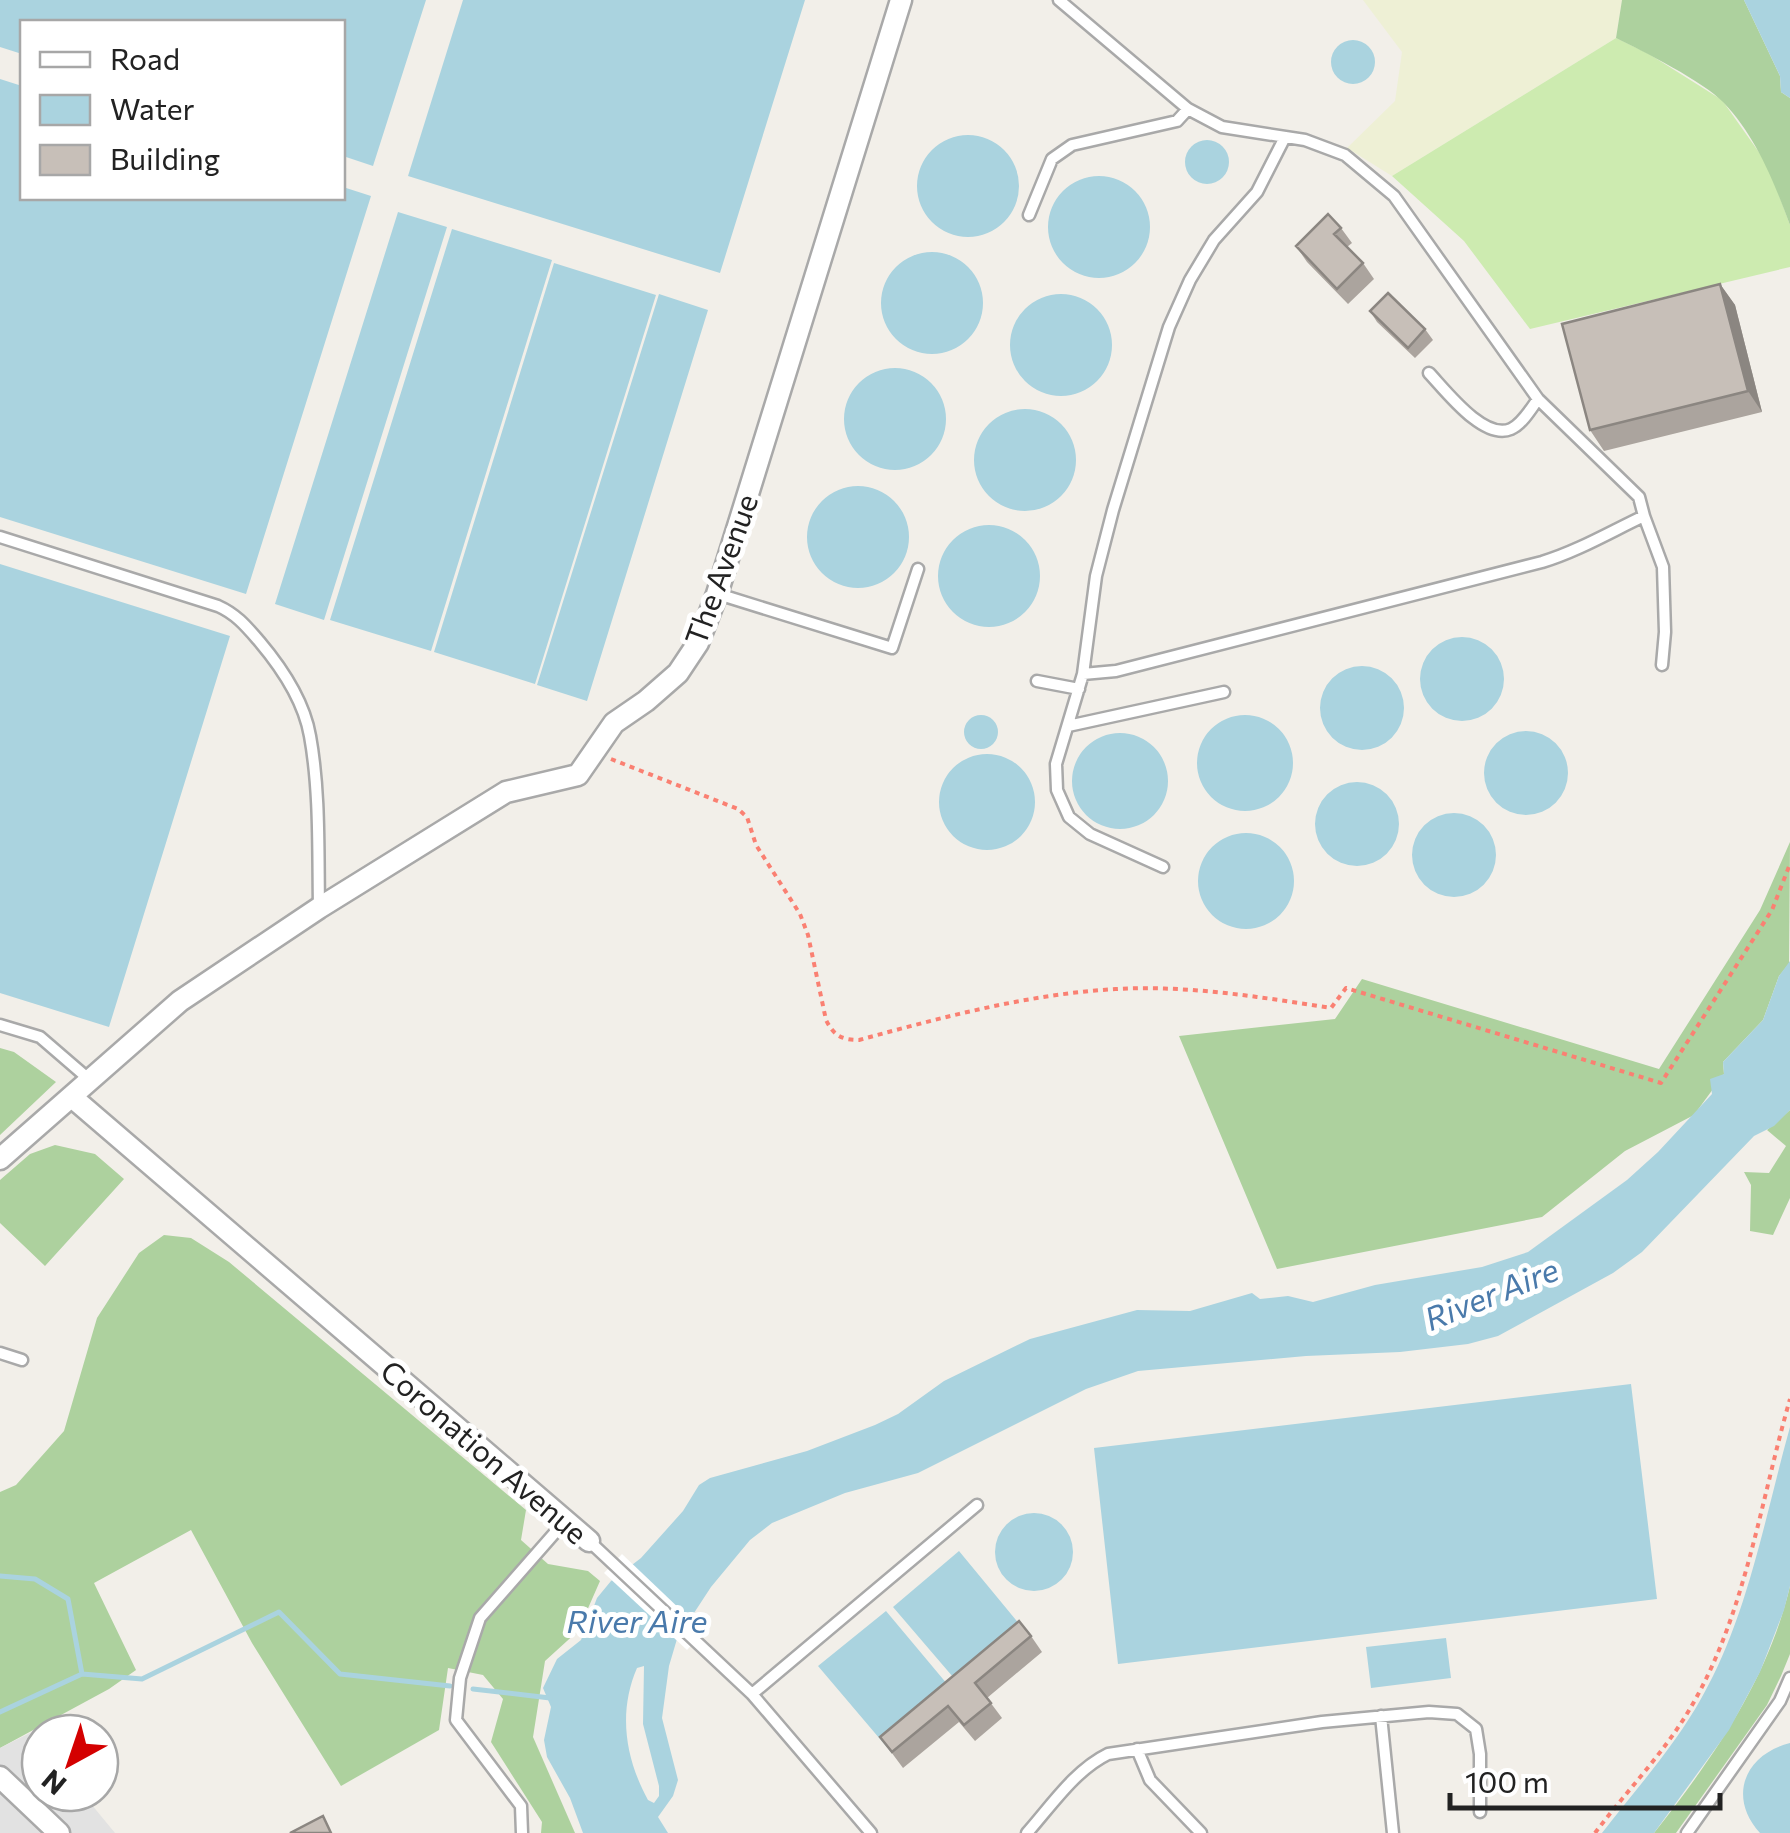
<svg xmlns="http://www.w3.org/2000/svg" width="1790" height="1833" font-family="Commissioner,sans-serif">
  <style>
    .farmland { fill: #eef0d5 }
    .grass { fill: #cdebb0 }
    .forest { fill: #add19e }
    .parking { fill: #e2e2e2 }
    .water { fill: #aad3df; fill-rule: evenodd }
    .pier { fill: #fff }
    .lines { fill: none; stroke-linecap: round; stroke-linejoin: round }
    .stream { stroke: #aad3df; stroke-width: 5 }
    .lane-casing { stroke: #a9a9a9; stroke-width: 15 }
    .street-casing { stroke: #a9a9a9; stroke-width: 25 }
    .path { stroke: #fa8072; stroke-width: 4; stroke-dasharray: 5 5; stroke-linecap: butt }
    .lane { stroke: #fff; stroke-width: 10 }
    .street { stroke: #fff; stroke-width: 20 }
    .wall { fill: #aba49e }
    .shaded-wall { fill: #8b8681 }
    .building { fill: #c7bfb8; stroke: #8b8681; stroke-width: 2.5 }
    .labels { text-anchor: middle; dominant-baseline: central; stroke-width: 10; stroke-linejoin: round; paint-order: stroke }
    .street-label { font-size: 30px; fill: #222; stroke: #fff }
    .water-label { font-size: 32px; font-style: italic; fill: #4a7aab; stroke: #fff }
  </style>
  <rect width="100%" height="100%" fill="#f2efe9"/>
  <path class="farmland" d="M1363,0H1622L1616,38L1392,176L1347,148L1395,101L1402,52Z"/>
  <path class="grass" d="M1616,38L1649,54L1722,100L1768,165L1790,225V267L1530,329L1464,241L1392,176Z"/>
  <path class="forest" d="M1622,0H1744L1780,76L1781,92L1790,98V225C1774,182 1756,136 1723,102C1704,82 1643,51 1616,38Z
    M1790,842L1789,964L1779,976L1763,1020L1723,1062L1724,1074L1694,1115L1625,1151L1542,1217L1277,1269L1179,1036L1335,1019L1362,979L1659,1069L1760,910Z
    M0,1048L14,1052L56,1082L0,1135Z
    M1790,1110V1198L1773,1235L1750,1231L1751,1185L1744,1172L1769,1173L1786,1146L1767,1130Z
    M55,1145L95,1154L124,1179L45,1266L0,1223V1180L30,1154Z
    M164,1235L191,1238L229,1262L526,1510L521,1540L548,1564L588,1571L600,1581L578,1631L545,1661L533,1737L575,1833H541L542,1822L491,1742L503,1699L483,1675L448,1668L439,1730L341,1786L252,1643L191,1530L94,1583L136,1670L109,1689L0,1748V1492L16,1485L64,1431L97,1318L139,1253Z
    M1790,1586V1654L1781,1676L1767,1705L1676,1833H1654C1713,1758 1768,1680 1790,1586Z"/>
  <path class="parking" d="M32,1732L40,1742V1793H82L115,1833H0V1748Z"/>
  <path class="water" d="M0,0H426L373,166L343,156L342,22H22V54L0,47Z
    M463,0H805L720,273L408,176Z
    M1744,0H1790V98L1781,92L1780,76Z
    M1331 62a22 22 0 1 1 44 0a22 22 0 1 1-44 0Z
    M0,79L22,86V198H342L343,187L371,196L246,594L0,517Z
    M917 186a51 51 0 1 1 102 0a51 51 0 1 1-102 0Z
    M1185 162a22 22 0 1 1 44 0a22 22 0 1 1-44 0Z
    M1048 227a51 51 0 1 1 102 0a51 51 0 1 1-102 0Z
    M398,212L447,227L324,620L275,604Z
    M452,229L552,260L431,651L330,620Z
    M881 303a51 51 0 1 1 102 0a51 51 0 1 1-102 0Z
    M554,263L656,295L535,684L434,652Z
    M659,294L708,310L587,701L537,685Z
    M1010 345a51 51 0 1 1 102 0a51 51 0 1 1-102 0Z
    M844 419a51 51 0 1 1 102 0a51 51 0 1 1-102 0Z
    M974 460a51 51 0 1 1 102 0a51 51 0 1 1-102 0Z
    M807 537a51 51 0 1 1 102 0a51 51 0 1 1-102 0Z
    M938 576a51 51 0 1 1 102 0a51 51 0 1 1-102 0Z
    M0,564L230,636L109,1027L0,993Z
    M1420 679a42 42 0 1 1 84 0a42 42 0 1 1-84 0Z
    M1320 708a42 42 0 1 1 84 0a42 42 0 1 1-84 0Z
    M1197 763a48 48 0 1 1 96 0a48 48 0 1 1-96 0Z
    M964 732a17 17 0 1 1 34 0a17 17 0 1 1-34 0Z
    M1484 773a42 42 0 1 1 84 0a42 42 0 1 1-84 0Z
    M1072 781a48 48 0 1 1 96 0a48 48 0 1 1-96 0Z
    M939 802a48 48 0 1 1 96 0a48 48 0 1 1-96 0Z
    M1315 824a42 42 0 1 1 84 0a42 42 0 1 1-84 0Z
    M1412 855a42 42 0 1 1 84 0a42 42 0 1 1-84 0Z
    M1198 881a48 48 0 1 1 96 0a48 48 0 1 1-96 0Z
    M1790,961V1110L1774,1126L1754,1136L1642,1252L1613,1273L1498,1336L1468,1344L1400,1352L1306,1356L1138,1371L1086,1389L918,1473L845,1493L772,1523L750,1540L711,1587L677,1639L669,1666L662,1718L678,1780L673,1796L658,1817L668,1833H583L570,1798L547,1757L544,1740L551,1707L543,1688L557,1659L581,1640L597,1598L611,1581L641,1558L683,1511L699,1485L710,1478L807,1451L875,1425L898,1414L944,1381L1030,1339L1137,1310L1190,1311L1252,1293L1260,1299L1288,1296L1313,1302L1375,1285L1482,1267L1528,1252L1627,1180L1658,1152L1712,1094L1710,1079L1724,1074L1723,1062L1763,1020L1779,976ZM644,1666L643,1724L659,1786V1796L654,1803L648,1800C625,1758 618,1712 637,1668Z
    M1631,1384L1657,1599L1118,1664L1094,1448Z
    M1790,1427V1586L1784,1610L1760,1672L1729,1730L1654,1833H1602C1636,1789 1675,1746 1702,1697C1748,1616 1765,1516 1790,1427Z
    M995 1552a39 39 0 1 1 78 0a39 39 0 1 1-78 0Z
    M959,1551L1030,1637L965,1691L893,1607Z
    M886,1611L958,1697L891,1752L818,1666Z
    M1446,1638L1451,1678L1371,1688L1366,1647Z
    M1790,1743V1833H1760C1727,1797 1745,1754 1790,1743Z"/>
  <path class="pier" d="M622,1554L704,1632L687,1650L604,1573Z"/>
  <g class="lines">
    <path class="stream" d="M0,1576L35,1579L68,1599L82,1674
      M473,1689L550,1698
      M0,1712L82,1674L142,1679L279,1612L340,1674L450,1686"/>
    <g class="lane-casing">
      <path id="lane" d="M1059,0L1188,109L1222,127L1305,140L1345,155L1394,196L1538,399L1639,497L1644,516C1610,532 1578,551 1542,562L1116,671L1083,674
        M1029,215L1052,159L1072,145L1177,121L1188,109
        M1429,373C1446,391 1484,441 1511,429C1522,424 1531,409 1538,399
        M1644,516L1663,567L1665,632L1662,665
        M0,537L218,606C236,614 246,626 259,641C281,667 304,701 310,736C320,791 318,851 319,907
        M718,594L892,648L918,569
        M1037,681L1079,689
        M1068,726L1224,692
        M1163,867L1090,834L1069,817L1057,790L1056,764L1083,674L1096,576L1113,510L1169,327L1190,280L1214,240L1257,192L1285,137
        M0,1025L40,1037L91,1081
        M0,1353L22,1360
        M589,1541L752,1694L871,1833
        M752,1694L977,1505
        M1381,1716L1393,1833
        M1137,1749L1150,1780L1201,1833
        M522,1833L521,1806L456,1720L460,1678L480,1618L566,1520
        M1027,1833C1051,1806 1075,1770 1108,1754L1322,1722L1429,1712L1457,1714L1476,1729L1480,1754V1812
        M1687,1833L1780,1701L1790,1678"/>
    </g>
    <g class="street-casing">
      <path id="street" d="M73,1098L589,1541
        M0,1159L180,1001L319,908L506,792L578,775L614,723L646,701L678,673L698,643L717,594L901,0
        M0,1777L59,1833"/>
    </g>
    <path class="path" d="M611,759L738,809L747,817L756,845L800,914L808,935L826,1020C834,1036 842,1040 859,1040C943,1017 1029,994 1116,989C1188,985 1260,997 1331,1008L1346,988L1661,1083L1772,910L1790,864
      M1595,1833C1625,1793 1662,1755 1688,1712C1745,1618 1760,1503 1790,1399"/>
    <use href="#lane" class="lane"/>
    <use href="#street" class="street"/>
  </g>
  <path class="wall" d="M1341,228L1352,243L1347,247L1363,263L1374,279L1348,304L1307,262L1296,246Z
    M1720,284L1735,305L1762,412L1604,451L1590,430Z
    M1370,311L1425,329L1433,340L1415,358L1377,322Z
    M1031,1636L1042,1652L987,1698L1002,1718L975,1741L959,1722L903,1768L880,1737Z"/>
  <path class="shaded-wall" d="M1720,284L1735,305L1762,412L1748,391Z"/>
  <path class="building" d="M1328,214L1341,228L1334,234L1363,263L1337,289L1296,246Z
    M1720,284L1748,391L1590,430L1562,324Z
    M1388,293L1425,329L1408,348L1370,311Z
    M1019,1621L1031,1636L975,1683L991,1703L964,1725L948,1706L892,1752L880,1737Z
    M323,1816L331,1833H290Z"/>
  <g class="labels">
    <g class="street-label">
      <text transform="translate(720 569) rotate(-70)">The Avenue</text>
      <text transform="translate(485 1451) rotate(41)">Coronation Avenue</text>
    </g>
    <g class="water-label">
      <text transform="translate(1491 1293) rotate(-22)">River Aire</text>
      <text x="637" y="1620">River Aire</text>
    </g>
  </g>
  <rect x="20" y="20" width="325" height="180" fill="#ffffff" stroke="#a7a7a7" stroke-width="2.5"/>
  <rect x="40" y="52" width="50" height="15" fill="#ffffff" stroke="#a7a7a7" stroke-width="2.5"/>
  <text x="110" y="70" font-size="30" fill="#222222">Road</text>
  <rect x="40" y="95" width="50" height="30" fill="#aad3df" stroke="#a7a7a7" stroke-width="2.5"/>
  <text x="110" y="120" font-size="30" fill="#222222">Water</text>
  <rect x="40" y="145" width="50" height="30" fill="#c7bfb8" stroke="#a7a7a7" stroke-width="2.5"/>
  <text x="110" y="170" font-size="30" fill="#222222">Building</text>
  <g transform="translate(70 1763) rotate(220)"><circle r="48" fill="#ffffff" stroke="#a7a7a7" stroke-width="2.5"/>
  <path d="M0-8L18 38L0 25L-18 38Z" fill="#d40000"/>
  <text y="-15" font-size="28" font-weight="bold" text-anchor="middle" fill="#222222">N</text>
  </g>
  <path d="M1450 1793v15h270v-15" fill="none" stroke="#222222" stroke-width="5"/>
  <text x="1465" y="1793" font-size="30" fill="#222222" stroke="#ffffff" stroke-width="8" paint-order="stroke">100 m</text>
</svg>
